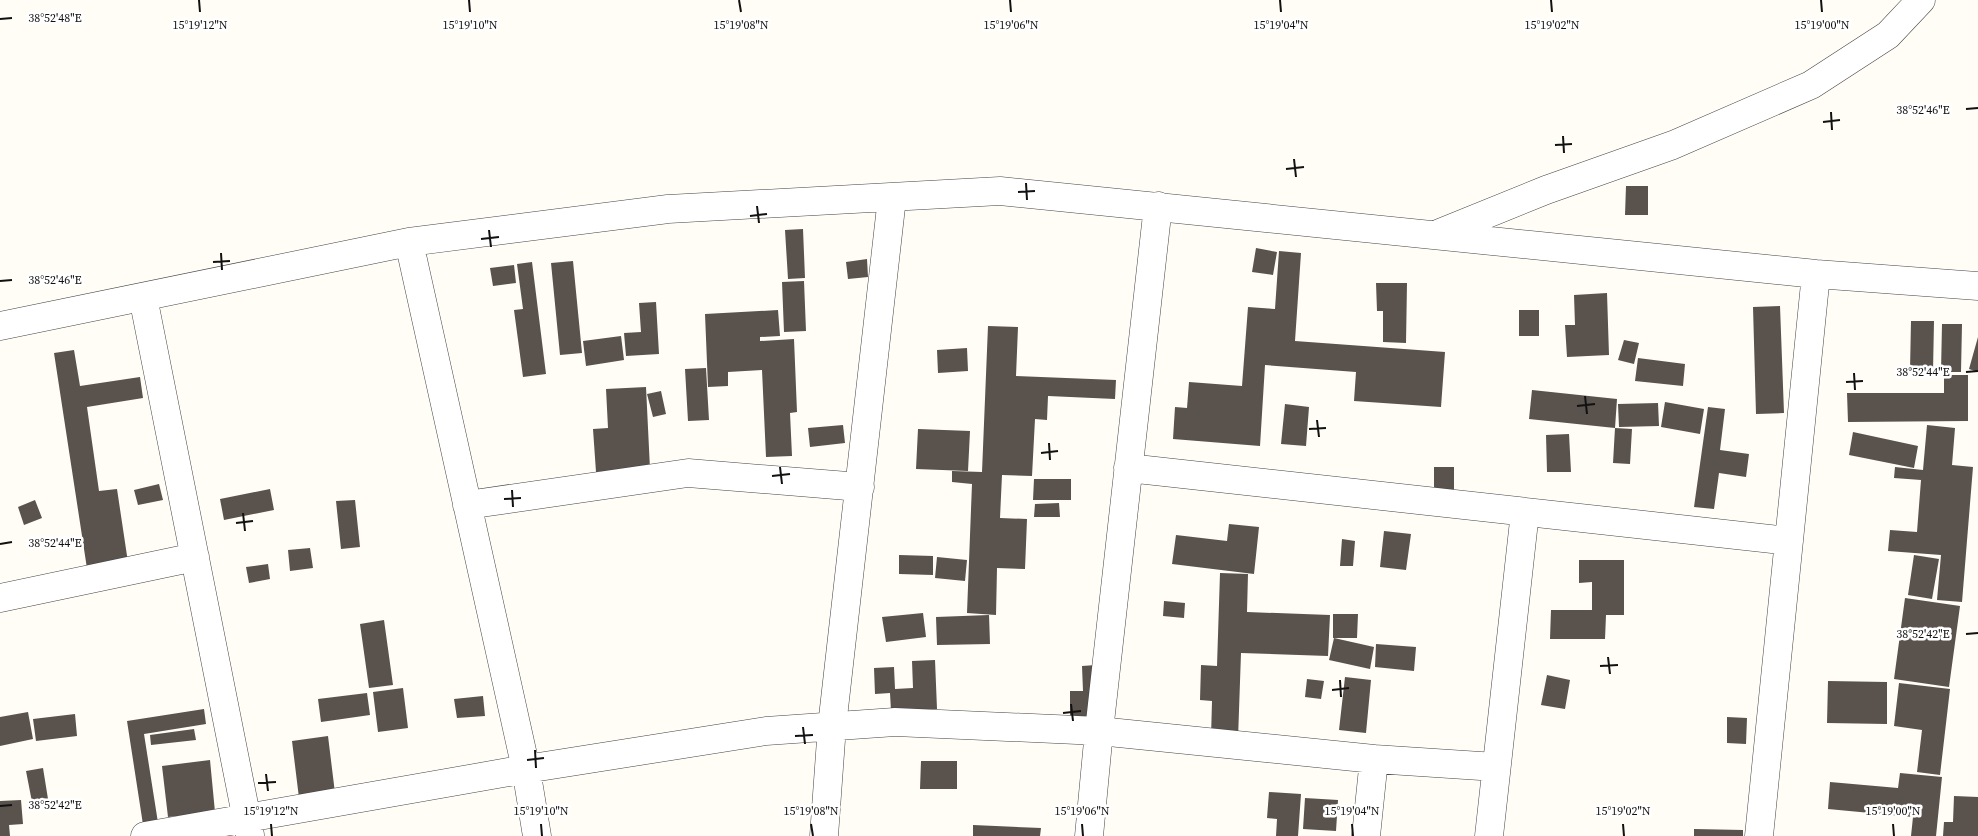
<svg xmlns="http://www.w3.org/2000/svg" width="1978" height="836" font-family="'Source Serif 4',serif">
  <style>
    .building { fill: #5a524d }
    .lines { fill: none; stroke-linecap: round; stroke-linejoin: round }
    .minor-casing { stroke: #444; stroke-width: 29 }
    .minor { stroke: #fff; stroke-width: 28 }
    .ticks { fill: none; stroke: #111; stroke-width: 2 }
    .ticks-label { font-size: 12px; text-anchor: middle; fill: #111; stroke: #fff; stroke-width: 5; stroke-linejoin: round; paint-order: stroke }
  </style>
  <rect width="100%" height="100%" fill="#fffdf5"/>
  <path class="building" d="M1626,186H1648V215H1625Z
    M803,229L805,278L788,279L785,230Z
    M1256,248L1277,252L1273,275L1252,272Z
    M1279,251L1301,253L1295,341L1445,352L1441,407L1354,401L1356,372L1265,365L1260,446L1173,439L1175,407L1187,408L1189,382L1242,386L1248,307L1275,309Z
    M867,259L868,277L848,279L846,262Z
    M573,261L582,353L560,355L551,263Z
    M532,262L546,374L523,377L514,310L523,309L517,264Z
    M514,265L516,283L493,286L490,268Z
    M804,281L806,331L784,332L782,282Z
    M1376,283H1407L1406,343L1383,342V311H1377Z
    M1607,293L1609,355L1567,357L1565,325H1575L1574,295Z
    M656,302L659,354L626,356L624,333L641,332L639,303Z
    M1780,306L1784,413L1756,414L1753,307Z
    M778,310L780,336L760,337V341L794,339L797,412L790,413L792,456L766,457L762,370L728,372V386L708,387L705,314Z
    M1519,310H1539V336H1519Z
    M1911,321H1934L1933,371L1910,370Z
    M1942,324H1962L1961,372H1941Z
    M988,326L1018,327L1016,376L1116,380L1115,399L1048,396L1047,420L1035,419L1032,476L1002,475L1000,518L1027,519L1025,569L997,568L996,615L967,613L972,484L952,482V471L982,472Z
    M621,336L624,360L586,366L583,341Z
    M1978,337V372L1969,369Z
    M1624,340L1639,343L1634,364L1618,360Z
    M967,348L968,371L938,373L937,350Z
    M74,350L80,386L140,377L143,398L87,407L99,491L117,489L129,569L88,575L54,353Z
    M1638,358L1685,364L1683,386L1635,381Z
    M706,368L709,420L688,421L685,369Z
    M1944,375H1968V421L1848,422L1847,393H1944Z
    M646,387L650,469L596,472L593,429L608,428L606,389Z
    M1532,390L1617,399L1615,428L1529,419Z
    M661,391L666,414L653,417L647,394Z
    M1665,402L1704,409L1700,434L1661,427Z
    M1658,403L1659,426L1619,427L1618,404Z
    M1285,404L1309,407L1306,446L1281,444Z
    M1708,407L1725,409L1720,450L1749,454L1746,477L1719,473L1714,509L1694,507Z
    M843,425L845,443L810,447L808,428Z
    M1927,425L1955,428L1952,465L1973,467L1962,602L1937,600L1941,555L1888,551L1890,530L1917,532L1921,480L1894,478L1895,467L1923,470Z
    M1615,428L1632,429L1630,464L1613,463Z
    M918,429L970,431L968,471L916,469Z
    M1853,432L1918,446L1914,468L1849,455Z
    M1569,434L1571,472H1547L1546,435Z
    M1434,467H1454V492H1434Z
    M1034,479H1071V500H1033Z
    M159,484L163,500L138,505L134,490Z
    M270,489L274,510L224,520L220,499Z
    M35,500L42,518L24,525L18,507Z
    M355,500L360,547L341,549L336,501Z
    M1059,503L1060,517H1034L1035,504Z
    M1229,524L1259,527L1254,574L1172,564L1176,535L1227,541Z
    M1384,531L1411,534L1406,570L1380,567Z
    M1342,539L1355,541L1353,566H1340Z
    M310,548L313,568L290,571L288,550Z
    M899,555L933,556V575L899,574Z
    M1914,555L1939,559L1932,599L1908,595Z
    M937,557L967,560L965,581L935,578Z
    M1579,560H1624V615H1606L1605,639H1550L1551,610H1592V582L1579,583Z
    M268,564L270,579L249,583L246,567Z
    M1220,573L1248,574L1247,612L1330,615L1328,656L1241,653L1238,739L1211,738L1212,701L1200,700L1201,665L1217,666Z
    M1905,598L1960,606L1949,687L1894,679Z
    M1164,601L1185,603L1184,618L1163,616Z
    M923,613L926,637L886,642L882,617Z
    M1333,614H1358L1357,638H1333Z
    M989,615L990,644L937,645L936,617Z
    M384,620L393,685L369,688L360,624Z
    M1334,638L1374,647L1370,669L1329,660Z
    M1376,644L1416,647L1414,671L1375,667Z
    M935,660L937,709L891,711L890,693L875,694L874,668L894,667L895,689L913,688L912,661Z
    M1096,665L1097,716H1070V691H1083L1082,666Z
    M1547,675L1570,680L1565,709L1541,705Z
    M1345,677L1371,680L1366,733L1339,730Z
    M1307,679L1324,681L1321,699L1305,697Z
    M1828,681L1887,682V724L1827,723Z
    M1899,683L1950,689L1940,775L1917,772L1922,730L1894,726Z
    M403,688L408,728L378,732L373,692Z
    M367,693L370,715L321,722L318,699Z
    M483,696L485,716L457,718L454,699Z
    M204,709L206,724L144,734L159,829L144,831L127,721Z
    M28,712L33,739L0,746V717Z
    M75,714L77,736L36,741L33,719Z
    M1727,717L1747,718L1746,744L1727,743Z
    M194,729L196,740L151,745L150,735Z
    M328,736L335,793L299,798L292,741Z
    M210,760L215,812L168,817L162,766Z
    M921,761H957V789H920Z
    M43,768L48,799L32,802L26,771Z
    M1900,773L1942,777L1936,836H1911L1913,817L1828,809L1830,782L1898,788Z
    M1269,792L1301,794L1298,836H1276L1277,819L1267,818Z
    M1954,796L1978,797V836H1943L1944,822H1953Z
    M1305,798L1338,800L1336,831L1303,829Z
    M21,800L23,824L9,825L10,836H0V801Z
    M973,825L1041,828L1040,836H973Z
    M1694,829L1743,830V836H1694Z"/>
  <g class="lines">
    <g class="minor-casing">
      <path id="minor" d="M1440,233L1546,190L1673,145L1811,85L1888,35L1921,0
        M409,242L526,769L537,836
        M143,297L250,835
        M0,326L409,242L668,209L1000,191L1816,274L1978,286
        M1128,468L1789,541
        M467,505L688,473L860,487
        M0,598L195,557
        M145,836L526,769L766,731L895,722L1099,731L1374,759L1496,767
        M824,836L832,726L892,198
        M1089,836L1099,731L1158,206
        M1366,836L1374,759
        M1489,836L1525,512
        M1759,836L1816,274"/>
    </g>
    <use href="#minor" class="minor"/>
  </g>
  <path class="ticks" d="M199,0L200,12M469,0L470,12M739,0L741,12M1010,0L1011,12M1280,0L1281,12M1551,0L1552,12M1821,0L1822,12M0,19L12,18M1966,109L1978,108M1831,112L1832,130M1823,122L1840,120M1563,136L1564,153M1555,145L1572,144M1294,159L1296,177M1286,169L1304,167M1026,183L1027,200M1018,192L1035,191M757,206L759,223M750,216L767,214M489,230L491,247M481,239L499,237M221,253L222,270M213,262L230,261M0,281L12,280M1966,372L1978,371M1854,373L1855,390M1846,382L1863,381M1585,396L1587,414M1577,406L1595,404M1317,420L1319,437M1309,429L1326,428M1049,443L1050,460M1041,453L1058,451M780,467L782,484M772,476L790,474M512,490L513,507M504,499L521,498M243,513L245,531M236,523L253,521M0,544L12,542M1966,634L1978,633M1608,657L1610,674M1600,666L1618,665M1340,680L1341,697M1332,690L1349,688M1071,704L1073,721M1063,713L1081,711M803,727L805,744M795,736L813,735M535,750L536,768M527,760L544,758M266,774L268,791M258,783L276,782M0,806L12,805M271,824L272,836M541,824L542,836M811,824L813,836M1082,824L1083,836M1352,824L1353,836M1623,824L1624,836M1893,824L1894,836"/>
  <g class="ticks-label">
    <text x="55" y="22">38°52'48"E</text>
    <text x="200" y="29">15°19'12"N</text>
    <text x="470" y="29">15°19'10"N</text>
    <text x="741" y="29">15°19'08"N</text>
    <text x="1011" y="29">15°19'06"N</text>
    <text x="1281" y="29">15°19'04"N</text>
    <text x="1552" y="29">15°19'02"N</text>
    <text x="1822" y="29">15°19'00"N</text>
    <text x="1923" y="114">38°52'46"E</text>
    <text x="55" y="284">38°52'46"E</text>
    <text x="1923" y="376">38°52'44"E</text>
    <text x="55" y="547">38°52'44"E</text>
    <text x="1923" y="638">38°52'42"E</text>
    <text x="55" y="809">38°52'42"E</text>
    <text x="271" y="815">15°19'12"N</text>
    <text x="541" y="815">15°19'10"N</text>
    <text x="811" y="815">15°19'08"N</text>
    <text x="1082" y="815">15°19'06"N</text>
    <text x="1352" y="815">15°19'04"N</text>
    <text x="1623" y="815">15°19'02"N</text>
    <text x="1893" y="815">15°19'00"N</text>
  </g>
</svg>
